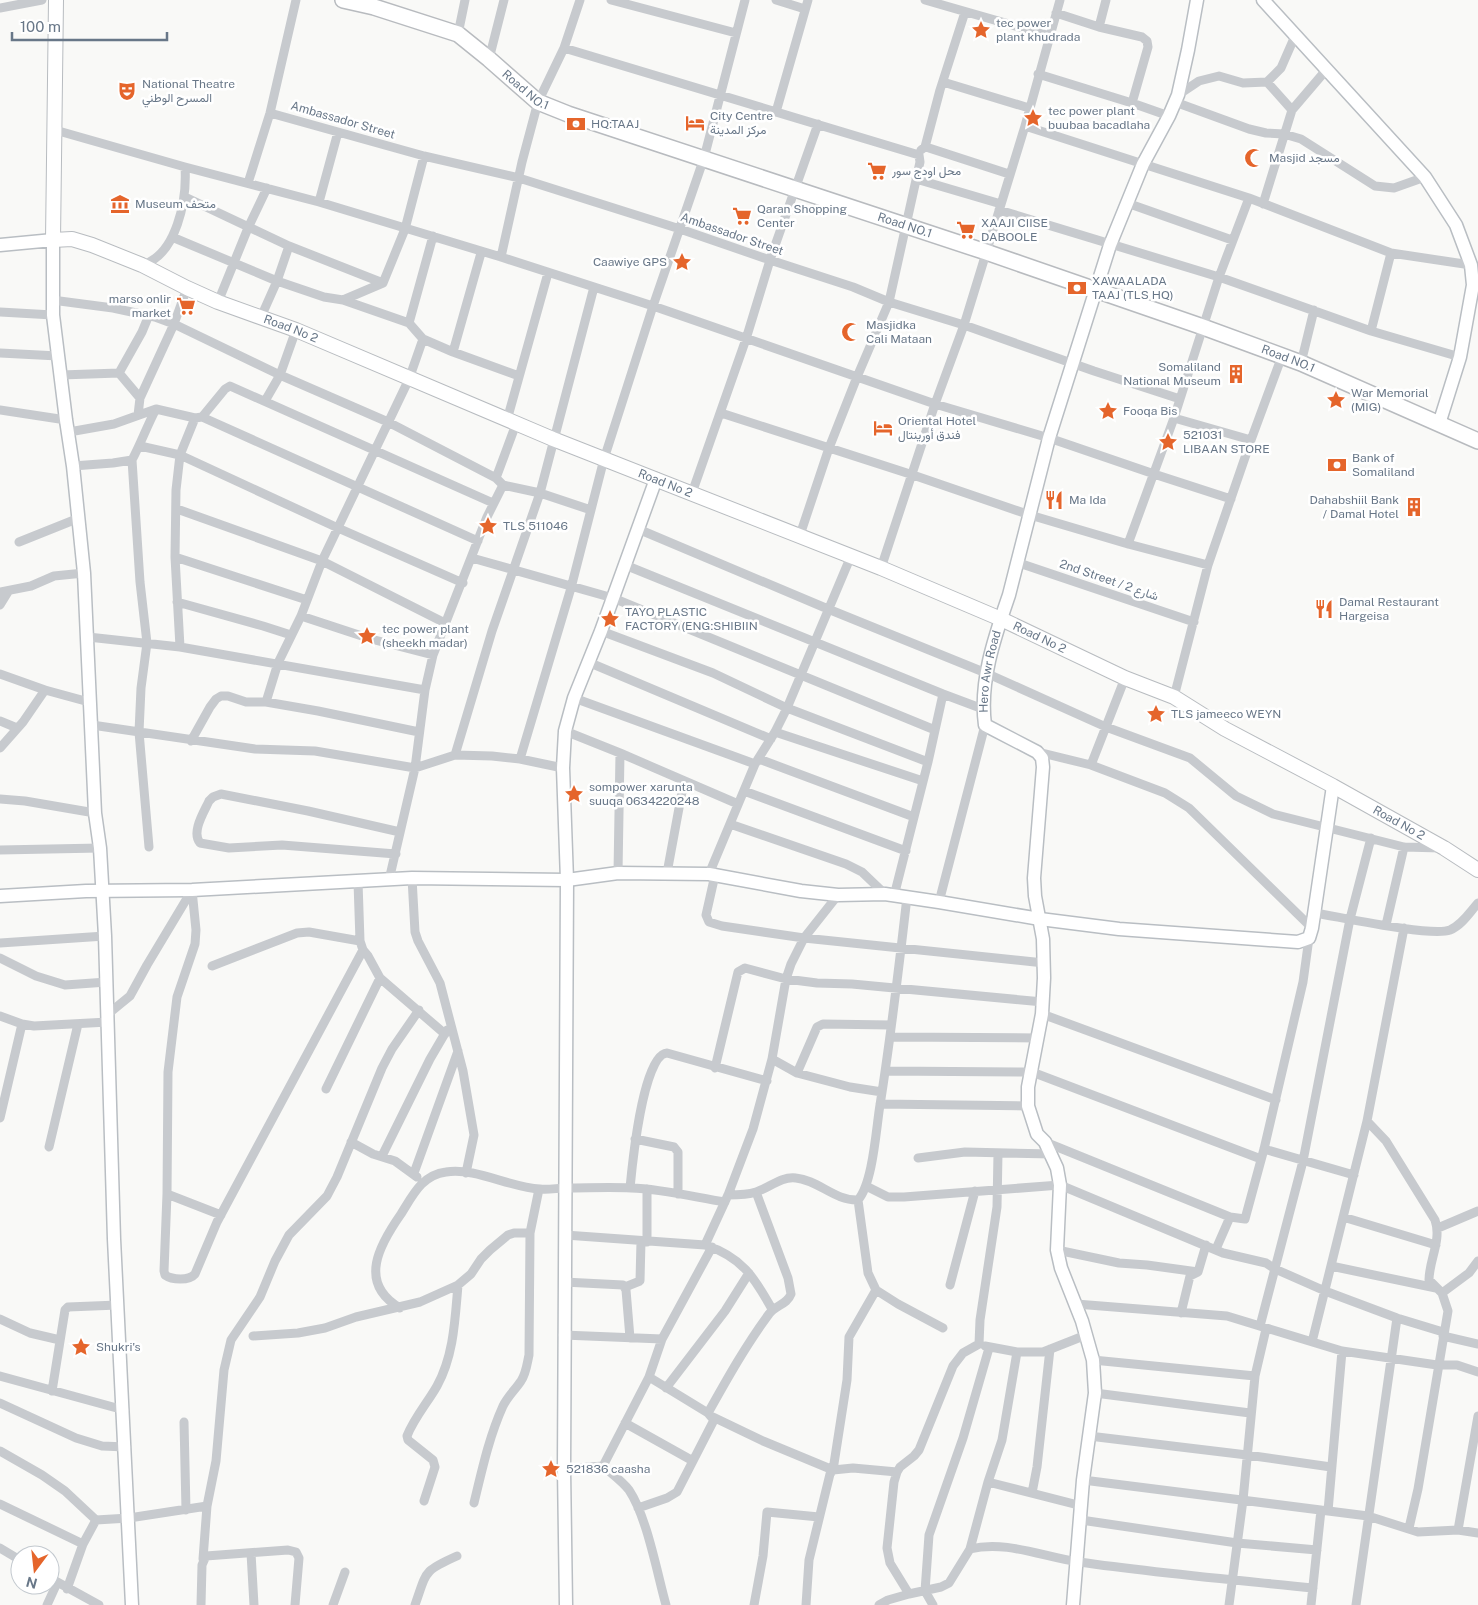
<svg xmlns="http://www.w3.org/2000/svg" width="1478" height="1605" font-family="'Public Sans',Vazirmatn,sans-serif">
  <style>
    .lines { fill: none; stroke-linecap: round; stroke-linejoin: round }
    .secondary-casing { stroke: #b9bec3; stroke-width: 15 }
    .primary-casing { stroke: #b8bcc0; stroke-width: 16 }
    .highway-casing { stroke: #b8bbbf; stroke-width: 18 }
    .street { stroke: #c7cace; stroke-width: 9 }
    .secondary { stroke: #fff; stroke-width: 12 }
    .primary { stroke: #fff; stroke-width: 14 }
    .highway { stroke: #fff; stroke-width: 15 }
    .labels { text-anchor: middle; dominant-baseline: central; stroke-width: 5; stroke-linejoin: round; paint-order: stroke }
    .poi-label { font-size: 12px; fill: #687788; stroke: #fff; text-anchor: start }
    .street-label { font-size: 12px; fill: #687788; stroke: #fff }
  </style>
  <rect width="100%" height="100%" fill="#f9f9f7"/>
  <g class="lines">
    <g class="secondary-casing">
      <g id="secondary">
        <path d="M1263,0L1425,177L1456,225L1471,265L1473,285L1460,357L1439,424"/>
        <path d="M0,245L53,240V315L66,420L73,466L84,573L95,813L100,848L105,936L114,1239L132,1605"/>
        <path d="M0,896L86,891L192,890L412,878L567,880L618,873L709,874L801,891L838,895L885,894L939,902L1040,919L1119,929L1298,942L1309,938L1312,928L1333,786"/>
        <path d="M566,1605L564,1469L567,880L563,768L565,731L574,698L601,631L656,479"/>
        <path id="s1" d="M1073,1605L1083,1480L1095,1393L1093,1360L1082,1321L1061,1268L1057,1250L1060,1185L1057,1168L1045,1142L1037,1134L1028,1106V1087L1042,1014L1044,978L1043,939L1035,896L1034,878L1043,767L1042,758L1037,752L985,725C979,681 995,636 1009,595L1049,438L1110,245L1143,164L1169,116L1178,95L1188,50L1197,0"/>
      </g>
    </g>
    <g class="primary-casing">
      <g id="primary">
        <path id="s2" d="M56,0L53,240L72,239L92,245L142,265L187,288L218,302L296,330L553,439L881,568L1001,619L1125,678L1174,697L1225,729L1333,786L1444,848L1478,870"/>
      </g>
    </g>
    <g class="highway-casing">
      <g id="highway">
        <path id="s3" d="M343,0L374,7L458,34L489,59L538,102L568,114L986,252L1203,327L1301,363L1478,441"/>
      </g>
    </g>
    <path class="street" d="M611,0L736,33
      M776,0L805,9
      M925,0L1050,36
      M0,8L42,0
      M1056,13L1099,27L1142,37L1147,41L1148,47L1132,103
      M1099,27L1106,0
      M458,34L465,0
      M564,48L919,155L920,162L889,302L857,377L829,448L800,535
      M489,59L504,0
      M1038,74L1132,103L1169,116
      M943,82L1029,108
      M1267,82L1292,110
      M1178,95L1199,81L1219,76L1243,83L1267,82L1281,68L1295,36
      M1175,102L1249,129L1266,133L1284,134L1301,139L1375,186L1394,188L1425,177
      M776,112L808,0
      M270,113L424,156L519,178L680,229L770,260L853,287L889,302L964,325L1094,371L1180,399
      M1025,126L1249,198L1391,253L1471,265
      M55,130L185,167L319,202L501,257L653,306L935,404L1049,438L1160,476L1231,499
      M925,147L940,90L965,12
      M921,150L925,147L929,148L1009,174
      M916,179L1001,204
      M248,183L270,113L296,0
      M185,197L289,246L383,283
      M319,202L338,132
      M1127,203L1232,240
      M1263,204L1292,110L1327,69
      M999,210L1219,277L1371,331L1460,357
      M172,237L277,281L324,297L343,300L409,323L423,339L453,352L519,376
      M501,257L522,162L538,102L564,48L580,0
      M142,265C177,255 187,199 185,167
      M52,300L113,308L155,317L174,324L280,375L388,422L496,478L503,485L540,493L591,510
      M343,300L383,283L405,229L424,156
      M218,302L248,228L267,188
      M0,312L53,315
      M261,317L277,281L289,246
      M409,323L433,236
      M1371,331L1391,253
      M453,352L481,253
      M0,353L58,356
      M1301,363L1314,310
      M119,373L142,332L149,315
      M119,373L140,398
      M61,375L119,373
      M265,401L280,375L296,330
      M0,410L66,420
      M721,413L913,475L1030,515L1128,544L1208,565
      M138,415L140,398L174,324L187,288
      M202,417L225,389L230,386L493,503
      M1174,418L1251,440
      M507,420L548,273
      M69,432L114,424L156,409L195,418L202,417L478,541
      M140,446L180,455L338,528L463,583
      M73,466L113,463L132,460
      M496,478L516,424
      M692,493L746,339L771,257L818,124
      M177,509L322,561L445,623
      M638,529L828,609L986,673L1106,727L1190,758L1236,796L1273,814L1404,847L1441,848
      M19,542L79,518
      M1128,544L1174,418L1219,277L1249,198
      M175,557L307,600
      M472,558L613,598L935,730
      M1016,562L1194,622
      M625,565L943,694L983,709
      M881,568L935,404L964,325L1025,126L1060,0
      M0,592L31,586L54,576L84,573
      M177,602L263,626L291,635
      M0,605L8,592
      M301,616L371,639L433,655
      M601,631L713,673L787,708L928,762
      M88,637L180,647L425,690
      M180,647L175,557L176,490L180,455L195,418
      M588,662L771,739
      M0,674L45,690
      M1174,697L1208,565L1251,440L1282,356
      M574,698L755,764
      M266,702L278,663L301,616L322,561L409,379L423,339
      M0,721L17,728
      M92,725L255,749L315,751L415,768L455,755L492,756L520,759L563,768
      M565,731L620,753L738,804
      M775,732L923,781
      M191,741L210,707L216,699L221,696H228L246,702H266L318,711L419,732
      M0,748L23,722L45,690L89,702
      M1038,752L1091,765L1165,793L1189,808L1312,928
      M455,755L492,631L540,493L594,287
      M520,759L571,588L604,459L653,306L704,158L745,0
      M759,759L914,817
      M1091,765L1125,678
      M744,791L906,851
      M0,799L25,801L95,813
      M730,824L846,864L862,872L885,894
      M149,847L139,732L141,688L147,643L140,582L132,460C141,443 147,426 156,409
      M0,850L100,848
      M396,854L282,845L229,848L200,843C191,832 204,812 209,801L213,797L221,794L308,811L400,832
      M618,873L620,753
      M667,873L684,781
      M709,874L755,764L775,732L787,708L851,556
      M715,875L706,915L709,922L722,926L804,938L1044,963
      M412,878L415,932L418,941L440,983L463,1071L474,1135L466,1173
      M389,880L415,768L425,690L433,655L487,517L503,485
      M358,882L360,941L363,950L368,956L380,978L445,1034
      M192,890L196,930L195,944L177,997L168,1072L167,1194L164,1271L165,1275C172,1280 189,1281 195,1274L217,1222L363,950
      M894,896L928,762L943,694
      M907,897C899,967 891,1036 880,1105C876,1129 873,1183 858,1200L868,1273L876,1290L898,1304L943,1328
      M939,902L985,725
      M1315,913C1340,917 1431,937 1450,930C1462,925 1470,912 1478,903
      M1386,925L1404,847
      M0,943L105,936
      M0,958L36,976L65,985L107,982
      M212,966L297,933L309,932L360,941
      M108,1014L130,996L147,965L192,890
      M1042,1014L1276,1100
      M0,1016L22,1024L34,1026L108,1022
      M890,1037L1038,1038
      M772,1059L797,1073L850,1087L882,1092
      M715,1068L738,972L745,968L786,979L817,983L852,984L1043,1002
      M886,1071L1032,1072L1261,1159
      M797,1073L817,1027L823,1024L891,1025
      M326,1089L380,978
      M880,1104L1028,1106
      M0,1118L22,1024
      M1367,1121L1386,1141L1435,1220C1442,1240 1429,1260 1429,1280L1442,1293L1448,1311L1418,1489L1409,1528
      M635,1139L674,1147L678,1152V1194
      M351,1142L373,1154L395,1161L417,1177
      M1045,1142L1230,1217L1245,1219L1264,1149L1303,982L1309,938
      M49,1147L78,1024
      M1264,1149L1354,1175
      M382,1156L430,1059L447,1030
      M918,1158L965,1152L1052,1154
      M414,1173L458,1051
      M866,1186L888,1197H904L1060,1185L1223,1253L1266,1263L1275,1269L1325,1291L1397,1318L1443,1332
      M630,1188C632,1167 643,1054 667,1053L767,1081
      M167,1194L221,1215
      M728,1195C737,1195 747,1195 756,1192C769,1188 781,1176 796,1178C818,1180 835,1201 858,1200
      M1343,1217L1436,1245
      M1438,1228L1478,1211
      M565,1235L705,1245C742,1257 754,1277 772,1309
      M647,1242V1189
      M705,1245L728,1195L753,1129L772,1059L786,979L791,964L804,938L838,895
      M1216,1249L1230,1217
      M1057,1250L1119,1263L1147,1265L1198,1272
      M1331,1266L1436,1288
      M564,1282L623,1285L626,1290L630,1338
      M950,1285L975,1191
      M625,1287L640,1281L641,1241
      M1442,1293L1469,1273L1478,1261
      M1076,1304L1227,1316L1342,1351L1437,1365H1457L1478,1372
      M400,1308C357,1283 380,1244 401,1214C413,1195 422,1175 446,1172C475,1167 511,1188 540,1189C548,1190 558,1188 566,1188C588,1188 610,1187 631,1188C663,1189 694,1197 725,1202
      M1181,1313L1190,1276L1198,1272L1206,1245
      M0,1319L30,1333L60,1340
      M1260,1326L1303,1161L1350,919L1371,838
      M563,1335L662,1339
      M253,1336L298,1333L325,1328L356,1317L420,1302L458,1285L471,1274L481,1259L490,1250L508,1235L514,1233H530
      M1443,1336L1478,1344
      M1312,1342L1367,1121L1404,928
      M979,1344L980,1320L997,1207L998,1153
      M985,1346L1017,1352H1043L1086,1335
      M1093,1360L1255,1376
      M0,1376L124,1410
      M666,1388L725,1311L749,1273
      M52,1391L65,1310L68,1307L118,1305
      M1095,1393L1250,1413
      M0,1403L76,1438L102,1446L126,1447
      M708,1413C727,1379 746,1345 769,1314C775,1305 787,1305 791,1294L788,1278L756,1192
      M713,1417L763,1441L833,1470L847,1380L849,1337L876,1290
      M184,1422L186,1510
      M625,1423L693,1461
      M1089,1436L1247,1455L1331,1467
      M0,1451L42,1475L65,1491L96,1520
      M603,1466C612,1474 622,1481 629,1490C647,1517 657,1573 666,1605
      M564,1469L603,1466L649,1377L662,1339L712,1247
      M1083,1480L1368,1516L1418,1532L1458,1530L1478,1533
      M988,1482L1082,1506
      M1032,1493L1037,1467L1050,1349
      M424,1501L435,1467L433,1460L408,1440L407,1436C414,1418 428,1402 437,1386C454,1355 455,1319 458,1285
      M474,1503C482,1470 489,1437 503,1406C508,1396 515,1390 521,1381C526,1374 527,1364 529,1355L530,1233L539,1189
      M0,1504L83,1544
      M638,1508L667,1498L677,1492L714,1420L708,1413L649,1377
      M1328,1511L1342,1351
      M1081,1520L1237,1543L1317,1550
      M1458,1530L1478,1416
      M0,1548L20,1560
      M970,1549L988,1482L1002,1440L1017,1352
      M251,1553L254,1605
      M203,1559L207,1506L216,1461L224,1370L231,1340L260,1297L275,1261L289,1235L327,1196L337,1177L382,1068L392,1049L419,1010
      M50,1578L99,1605
      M67,1589L83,1544L96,1520L129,1518L207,1506
      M909,1594L890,1563L887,1548L894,1482L897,1472L900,1467L914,1456L919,1450L953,1366L963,1353L979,1344
      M47,1605L57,1583
      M201,1605L202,1565L206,1556L288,1550L296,1552L299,1558L295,1605
      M333,1605L345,1572
      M415,1605C427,1571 423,1571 457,1556
      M754,1605L763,1556L767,1512L819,1517
      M806,1605L809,1560L830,1474L833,1470L853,1468L897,1472
      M879,1605L888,1600L909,1594L941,1587L949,1583L970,1549C1006,1540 1043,1557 1079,1562C1156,1573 1235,1580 1313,1588
      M933,1605L925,1591L929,1535L963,1438L989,1348
      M1229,1605L1243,1500L1255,1376L1266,1329
      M1311,1605L1321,1510
      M1356,1605L1397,1318"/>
    <use href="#secondary" class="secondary"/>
    <use href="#primary" class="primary"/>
    <use href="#highway" class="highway"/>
  </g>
  <defs>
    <g id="sight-bare" transform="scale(1.5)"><path d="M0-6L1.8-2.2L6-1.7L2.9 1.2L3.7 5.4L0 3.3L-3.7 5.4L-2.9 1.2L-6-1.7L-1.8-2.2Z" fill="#e5652b" stroke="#fff" stroke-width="2.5" paint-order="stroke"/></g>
    <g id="theatre-bare" transform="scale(1.5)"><path d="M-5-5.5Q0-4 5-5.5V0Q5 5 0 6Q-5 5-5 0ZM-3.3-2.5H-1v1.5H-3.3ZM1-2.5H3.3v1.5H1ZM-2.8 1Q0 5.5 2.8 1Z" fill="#e5652b" stroke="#fff" stroke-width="2.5" paint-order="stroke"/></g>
    <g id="hotel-bare" transform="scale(1.5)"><path d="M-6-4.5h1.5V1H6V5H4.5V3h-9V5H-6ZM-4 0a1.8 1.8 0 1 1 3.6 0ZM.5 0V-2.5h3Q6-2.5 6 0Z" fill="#e5652b" stroke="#fff" stroke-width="2.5" paint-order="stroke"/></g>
    <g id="bank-bare" transform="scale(1.5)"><path d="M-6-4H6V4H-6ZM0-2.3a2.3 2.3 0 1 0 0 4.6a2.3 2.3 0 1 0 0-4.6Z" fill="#e5652b" stroke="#fff" stroke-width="2.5" paint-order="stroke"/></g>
    <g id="mosque-bare" transform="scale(1.5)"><path d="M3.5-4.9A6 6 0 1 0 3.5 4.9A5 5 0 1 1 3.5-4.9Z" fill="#e5652b" stroke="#fff" stroke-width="2.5" paint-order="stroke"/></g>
    <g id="supermarket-bare" transform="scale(1.5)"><path d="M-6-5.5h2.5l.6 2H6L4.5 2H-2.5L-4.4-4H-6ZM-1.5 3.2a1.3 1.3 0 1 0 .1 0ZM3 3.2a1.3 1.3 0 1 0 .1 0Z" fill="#e5652b" stroke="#fff" stroke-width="2.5" paint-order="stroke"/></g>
    <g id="museum-bare" transform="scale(1.5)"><path d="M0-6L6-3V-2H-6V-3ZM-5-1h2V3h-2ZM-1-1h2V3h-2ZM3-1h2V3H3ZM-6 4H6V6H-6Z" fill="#e5652b" stroke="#fff" stroke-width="2.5" paint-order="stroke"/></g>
    <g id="building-bare" transform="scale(1.5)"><path d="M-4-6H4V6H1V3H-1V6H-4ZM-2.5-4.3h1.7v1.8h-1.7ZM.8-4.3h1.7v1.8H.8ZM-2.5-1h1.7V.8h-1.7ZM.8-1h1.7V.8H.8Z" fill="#e5652b" stroke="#fff" stroke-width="2.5" paint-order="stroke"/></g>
    <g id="restaurant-bare" transform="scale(1.5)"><path d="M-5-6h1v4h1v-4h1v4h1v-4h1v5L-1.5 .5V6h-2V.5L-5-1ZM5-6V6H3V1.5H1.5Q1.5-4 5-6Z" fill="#e5652b" stroke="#fff" stroke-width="2.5" paint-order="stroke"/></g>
  </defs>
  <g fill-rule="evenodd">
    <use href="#sight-bare" x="981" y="30"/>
    <use href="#theatre-bare" x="127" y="91"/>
    <use href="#sight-bare" x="1033" y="118"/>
    <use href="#hotel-bare" x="695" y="123"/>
    <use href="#bank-bare" x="576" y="124"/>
    <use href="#mosque-bare" x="1254" y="158"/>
    <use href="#supermarket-bare" x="877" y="171"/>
    <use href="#museum-bare" x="120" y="204"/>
    <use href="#supermarket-bare" x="742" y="216"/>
    <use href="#supermarket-bare" x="966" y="230"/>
    <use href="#sight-bare" x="682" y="262"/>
    <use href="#bank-bare" x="1077" y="288"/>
    <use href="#supermarket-bare" x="186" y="306"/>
    <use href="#mosque-bare" x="851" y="332"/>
    <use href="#building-bare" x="1236" y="374"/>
    <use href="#sight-bare" x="1336" y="400"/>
    <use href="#sight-bare" x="1108" y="411"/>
    <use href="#hotel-bare" x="883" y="428"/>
    <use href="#sight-bare" x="1168" y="442"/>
    <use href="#bank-bare" x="1337" y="465"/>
    <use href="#restaurant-bare" x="1054" y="500"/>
    <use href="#building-bare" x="1414" y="507"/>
    <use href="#sight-bare" x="488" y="526"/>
    <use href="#restaurant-bare" x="1324" y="609"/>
    <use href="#sight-bare" x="610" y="619"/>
    <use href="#sight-bare" x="367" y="636"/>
    <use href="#sight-bare" x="1156" y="714"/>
    <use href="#sight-bare" x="574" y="794"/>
    <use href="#sight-bare" x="81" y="1347"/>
    <use href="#sight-bare" x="551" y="1469"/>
  </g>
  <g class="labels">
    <g class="poi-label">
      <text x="996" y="23">tec power<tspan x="996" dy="14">plant khudrada</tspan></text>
      <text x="142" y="84">National Theatre<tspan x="142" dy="14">المسرح الوطني</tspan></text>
      <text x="1048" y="111">tec power plant<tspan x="1048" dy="14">buubaa bacadlaha</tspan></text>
      <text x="710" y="116">City Centre<tspan x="710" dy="14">مركز المدينة</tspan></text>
      <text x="591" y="124">HQ:TAAJ</text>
      <text x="1269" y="158">Masjid مسجد</text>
      <text x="892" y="171">محل اودج سور</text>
      <text x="135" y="204">Museum متحف</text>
      <text x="757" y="209">Qaran Shopping<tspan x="757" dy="14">Center</tspan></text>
      <text x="981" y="223">XAAJI CIISE<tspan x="981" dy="14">DABOOLE</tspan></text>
      <text x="667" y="262" text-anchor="end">Caawiye GPS</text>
      <text x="1092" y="281">XAWAALADA<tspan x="1092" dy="14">TAAJ (TLS HQ)</tspan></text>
      <text x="171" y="299" text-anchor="end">marso onlir<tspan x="171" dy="14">market</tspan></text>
      <text x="866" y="325">Masjidka<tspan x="866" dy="14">Cali Mataan</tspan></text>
      <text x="1221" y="367" text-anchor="end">Somaliland<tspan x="1221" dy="14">National Museum</tspan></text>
      <text x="1351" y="393">War Memorial<tspan x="1351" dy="14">(MIG)</tspan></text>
      <text x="1123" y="411">Fooqa Bis</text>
      <text x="898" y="421">Oriental Hotel<tspan x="898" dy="14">فندق أورينتال</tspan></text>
      <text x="1183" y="435">521031<tspan x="1183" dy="14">LIBAAN STORE</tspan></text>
      <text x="1352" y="458">Bank of<tspan x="1352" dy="14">Somaliland</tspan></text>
      <text x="1069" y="500">Ma Ida</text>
      <text x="1399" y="500" text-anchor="end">Dahabshiil Bank<tspan x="1399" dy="14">/ Damal Hotel</tspan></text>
      <text x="503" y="526">TLS 511046</text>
      <text x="1339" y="602">Damal Restaurant<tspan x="1339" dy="14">Hargeisa</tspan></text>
      <text x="625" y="612">TAYO PLASTIC<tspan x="625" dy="14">FACTORY (ENG:SHIBIIN</tspan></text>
      <text x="382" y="629">tec power plant<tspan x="382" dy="14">(sheekh madar)</tspan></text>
      <text x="1171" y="714">TLS jameeco WEYN</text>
      <text x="589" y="787">sompower xarunta<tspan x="589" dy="14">suuqa 0634220248</tspan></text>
      <text x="96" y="1347">Shukri's</text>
      <text x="566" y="1469">521836 caasha</text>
    </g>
    <g class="street-label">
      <text stroke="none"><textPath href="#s3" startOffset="208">Road NO.1</textPath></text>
      <text transform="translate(343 120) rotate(16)">Ambassador Street</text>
      <text stroke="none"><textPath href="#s3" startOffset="612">Road NO.1</textPath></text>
      <text transform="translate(732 234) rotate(19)">Ambassador Street</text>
      <text stroke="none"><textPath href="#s2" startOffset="496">Road No 2</textPath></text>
      <text stroke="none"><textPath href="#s3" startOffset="1018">Road NO.1</textPath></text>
      <text stroke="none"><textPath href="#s2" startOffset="901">Road No 2</textPath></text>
      <text transform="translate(1109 580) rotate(19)">2nd Street / شارع 2</text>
      <text stroke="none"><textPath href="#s2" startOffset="1306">Road No 2</textPath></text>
      <text stroke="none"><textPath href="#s1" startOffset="985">Hero Awr Road</textPath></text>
      <text stroke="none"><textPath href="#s2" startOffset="1711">Road No 2</textPath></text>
    </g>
  </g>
  <g transform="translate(35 1570) rotate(195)"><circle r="24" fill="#ffffff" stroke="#c3c9cf"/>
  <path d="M0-4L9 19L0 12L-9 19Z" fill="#e5652b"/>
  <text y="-8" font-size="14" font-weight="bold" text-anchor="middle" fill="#687788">N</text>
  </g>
  <path d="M12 32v8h155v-8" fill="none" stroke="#687788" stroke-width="2.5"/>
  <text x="20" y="32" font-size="15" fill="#687788" stroke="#ffffff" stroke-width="4" paint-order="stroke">100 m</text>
</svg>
